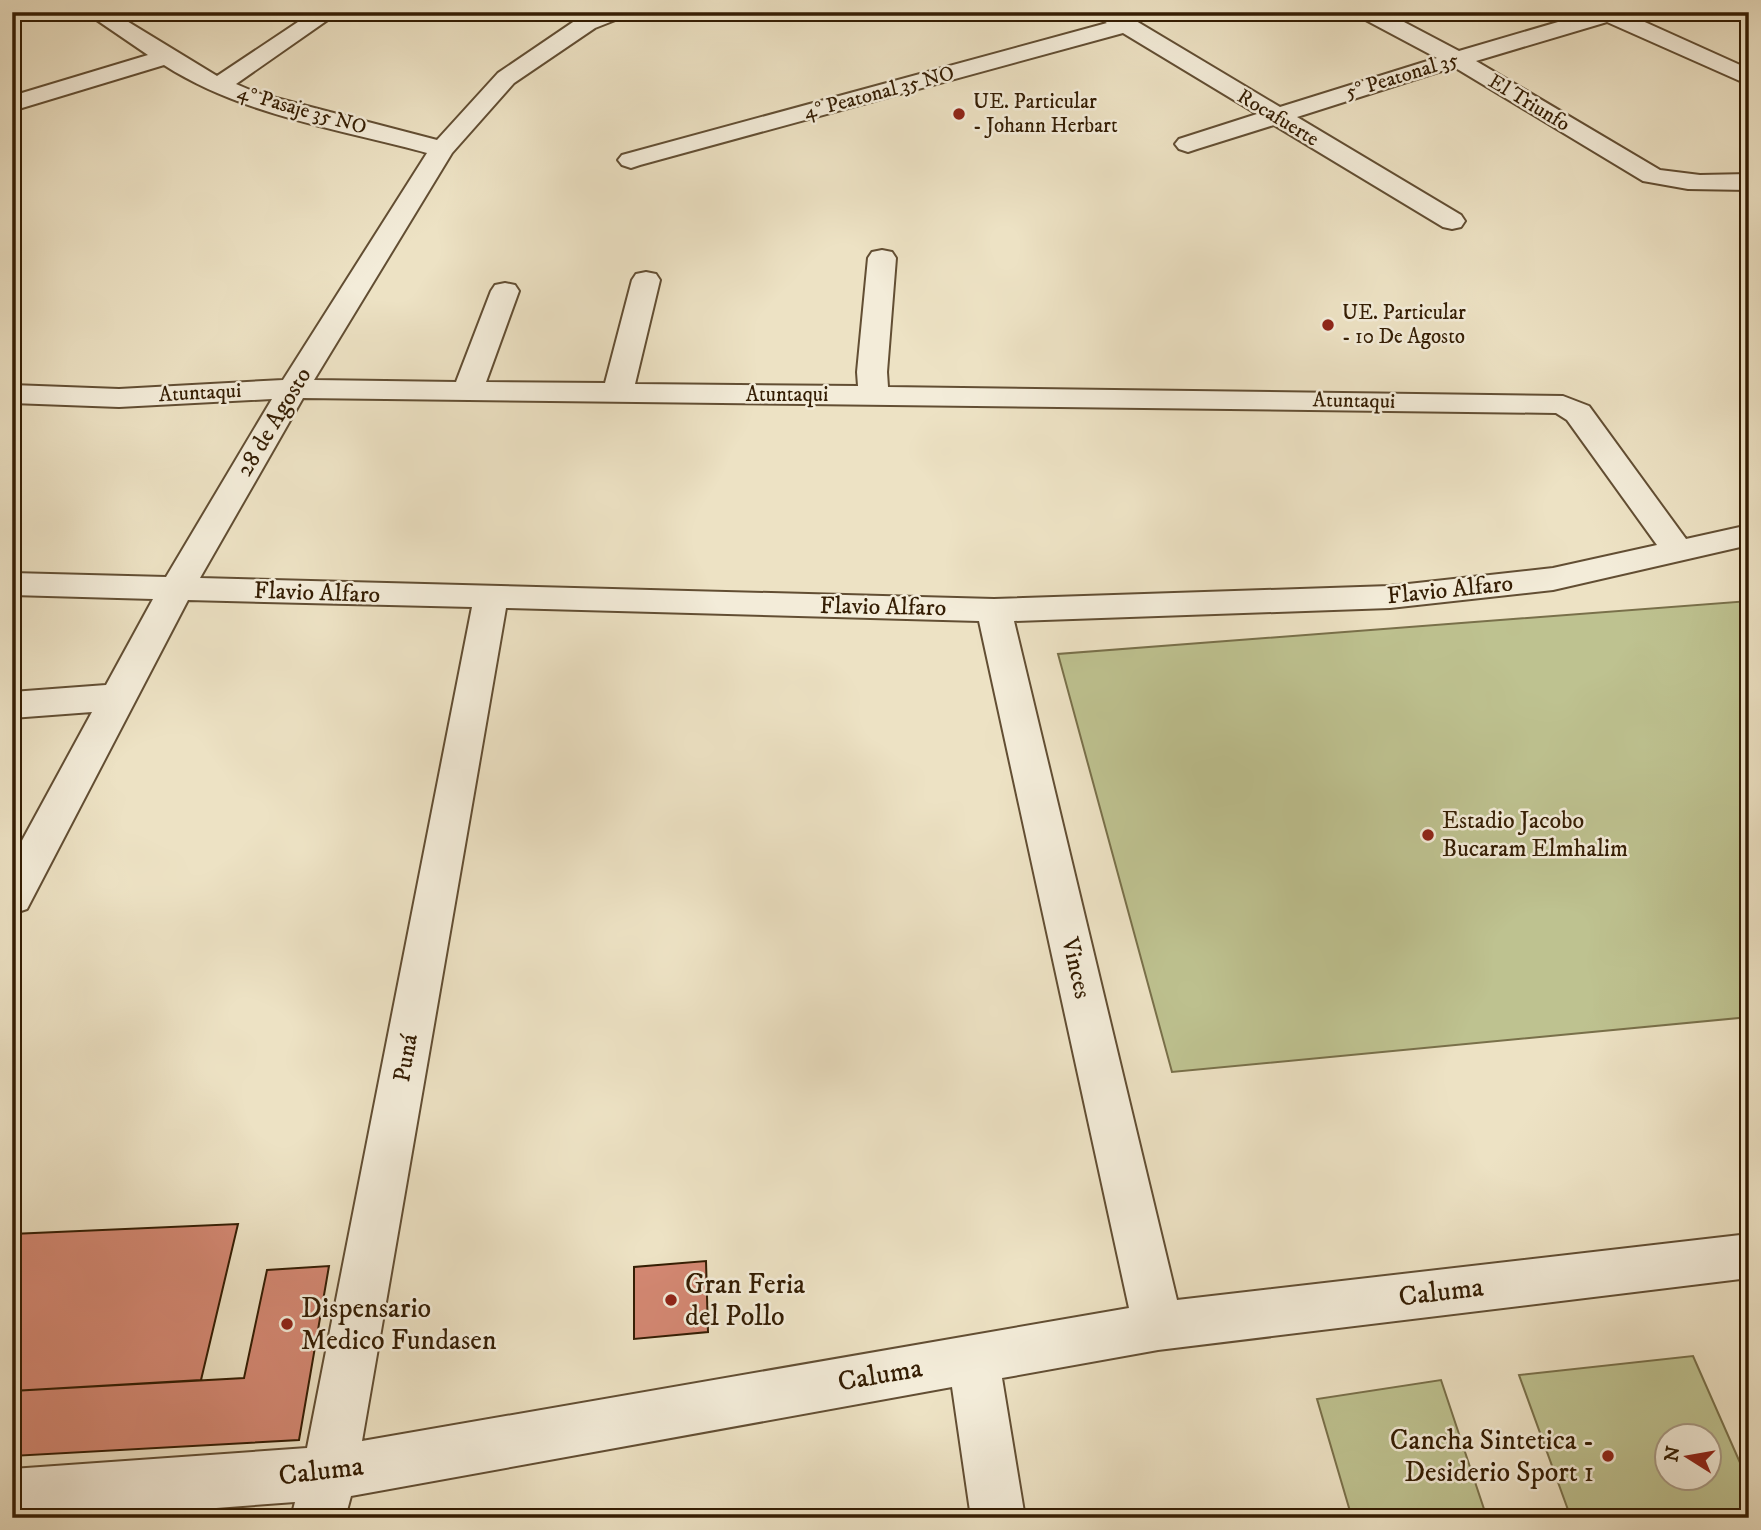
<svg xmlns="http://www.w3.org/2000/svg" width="1761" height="1530" font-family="'IM FELL DW Pica',serif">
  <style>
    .green { fill: #bec290; stroke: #79704a; stroke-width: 2; fill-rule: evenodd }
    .building { fill: #d48873; stroke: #341d03; stroke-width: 2 }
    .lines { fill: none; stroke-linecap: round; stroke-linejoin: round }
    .minor-casing { stroke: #624e33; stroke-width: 4 }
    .minor { fill: #f3ecd9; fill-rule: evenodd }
    .poi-dot { fill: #8f2418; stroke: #f3ecd9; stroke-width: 2.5 }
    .labels { text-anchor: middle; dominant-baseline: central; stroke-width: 5; stroke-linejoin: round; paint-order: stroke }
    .far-street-label { font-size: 21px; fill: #341d03; stroke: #f3ecd9 }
    .far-poi-label { font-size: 21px; fill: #341d03; stroke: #f3ecd9; text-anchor: start }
    .street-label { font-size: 24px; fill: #341d03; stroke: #f3ecd9 }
    .poi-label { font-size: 24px; fill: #341d03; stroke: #f3ecd9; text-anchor: start }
    .near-poi-label { font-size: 28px; fill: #341d03; stroke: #f3ecd9; text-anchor: start }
    .near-street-label { font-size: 28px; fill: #341d03; stroke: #f3ecd9 }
  </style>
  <rect width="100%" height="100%" fill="#ede2c4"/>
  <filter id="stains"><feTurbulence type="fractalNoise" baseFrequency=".00286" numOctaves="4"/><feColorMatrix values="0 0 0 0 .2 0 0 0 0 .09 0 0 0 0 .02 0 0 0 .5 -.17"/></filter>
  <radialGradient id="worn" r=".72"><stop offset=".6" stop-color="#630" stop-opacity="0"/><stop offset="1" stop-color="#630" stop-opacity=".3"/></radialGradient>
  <path class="green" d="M1749,601V1017L1172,1072L1058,654Z
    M1693,1356L1749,1483V1518H1571L1519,1375ZM1666,1436H1708V1478H1666Z
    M1441,1380L1487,1518H1352L1317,1399Z"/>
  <path class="building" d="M238,1224L201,1380L12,1391V1234Z
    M706,1261L708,1332L634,1339V1267Z
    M329,1266L299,1440L12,1456V1391L244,1378L267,1270Z"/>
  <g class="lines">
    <g class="minor-casing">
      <path id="minor" d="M85,12H112L217,76L313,12H339L236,84L257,93L437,140L498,73L579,18L594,12H626L623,17L595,28L514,83L452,153L314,380L456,382L491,291L495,285L505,283L515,285L519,291L486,382L605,383L632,280L636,274L646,272L656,274L660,280L635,384L858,386L857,372L868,258L872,252L882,250L892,252L896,258L887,372L888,387L1563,396L1589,406L1686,539L1749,525V545L1553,590L1390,608L1014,621L1177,1300L1749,1234V1278L1158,1350L1002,1378L1025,1518H971L952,1387L351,1496L345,1518H291L295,1502L84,1518H12V1469L307,1448L472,607L188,600L27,909L12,914V859L92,712L12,718V692L106,685L153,599L12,595V573L166,577L272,399L119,407L12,403V385L119,389L283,380L427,153C339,129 242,115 164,65L12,111V96L148,55ZM303,398L1556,413L1567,420L1657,545L1553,568L1390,586L994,599L200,578ZM506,608L979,621L1129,1308L362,1441Z
        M1095,12H1121L1280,107L1437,58L1360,17L1357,12H1385L1459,51L1592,12H1628L1627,14L1749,69V85L1607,22L1476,61L1660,170L1700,175L1749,174V190L1688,189L1643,181L1454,67L1297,117L1461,215L1465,221L1461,227L1452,229L1443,227L1274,125L1197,149L1188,152L1179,149L1175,144L1179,139L1257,114L1123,33L640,165L631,168L622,165L618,160L622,155L1107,23L1098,18Z"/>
    </g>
    <use href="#minor" class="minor"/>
  </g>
  <g class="poi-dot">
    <circle cx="959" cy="114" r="7"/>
    <circle cx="1328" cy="325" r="7"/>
    <circle cx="1428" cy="835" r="7"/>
    <circle cx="671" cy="1300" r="7"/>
    <circle cx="287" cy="1324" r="7"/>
    <circle cx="1608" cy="1456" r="7"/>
  </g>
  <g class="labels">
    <g class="far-street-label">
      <text transform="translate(1402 76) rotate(-17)">5° Peatonal 35</text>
      <text transform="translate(879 93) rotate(-15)">4° Peatonal 35 NO</text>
      <text transform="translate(1529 103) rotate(31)">El Triunfo</text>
      <text transform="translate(302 110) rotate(16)">4° Pasaje 35 NO</text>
      <text transform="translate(1278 118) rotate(31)">Rocafuerte</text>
      <text transform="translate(200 393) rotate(-3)">Atuntaqui</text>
      <text x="787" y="395">Atuntaqui</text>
      <text transform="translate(1354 401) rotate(1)">Atuntaqui</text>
    </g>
    <g class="far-poi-label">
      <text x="973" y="102">UE. Particular<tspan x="973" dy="24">- Johann Herbart</tspan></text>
      <text x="1342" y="313">UE. Particular<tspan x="1342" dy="24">- 10 De Agosto</tspan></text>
    </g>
    <g class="street-label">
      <text transform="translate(274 422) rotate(-59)">28 de Agosto</text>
      <text transform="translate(1450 590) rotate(-6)">Flavio Alfaro</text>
      <text transform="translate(317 593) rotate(2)">Flavio Alfaro</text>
      <text transform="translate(883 607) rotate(1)">Flavio Alfaro</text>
      <text transform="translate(1076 968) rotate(77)">Vinces</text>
      <text transform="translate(406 1058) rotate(-80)">Puná</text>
    </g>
    <g class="poi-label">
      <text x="1442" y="821">Estadio Jacobo<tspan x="1442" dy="28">Bucaram Elmhalim</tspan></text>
    </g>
    <g class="near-poi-label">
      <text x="685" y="1284">Gran Feria<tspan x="685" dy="32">del Pollo</tspan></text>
      <text x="301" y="1308">Dispensario<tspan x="301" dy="32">Medico Fundasen</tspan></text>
      <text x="1594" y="1440" text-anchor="end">Cancha Sintetica -<tspan x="1594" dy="32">Desiderio Sport 1</tspan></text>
    </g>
    <g class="near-street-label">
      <text transform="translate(1441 1292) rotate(-7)">Caluma</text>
      <text transform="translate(880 1375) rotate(-10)">Caluma</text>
      <text transform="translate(321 1471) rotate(-7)">Caluma</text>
    </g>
  </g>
  <rect width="1761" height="1530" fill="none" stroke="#ede2c4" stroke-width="42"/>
  <rect x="14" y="14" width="1733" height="1502" fill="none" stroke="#341d03" stroke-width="3.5"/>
  <rect x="21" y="21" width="1719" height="1488" fill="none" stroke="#341d03" stroke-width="2"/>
  <g transform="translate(1688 1457) rotate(281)"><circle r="33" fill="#f3ecd9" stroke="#a79983" stroke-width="2"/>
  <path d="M0-5L12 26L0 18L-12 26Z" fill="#8f2418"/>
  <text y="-10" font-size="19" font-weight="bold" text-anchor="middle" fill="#341d03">N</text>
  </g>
  <rect width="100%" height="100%" filter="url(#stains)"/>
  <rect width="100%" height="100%" fill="url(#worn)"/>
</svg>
